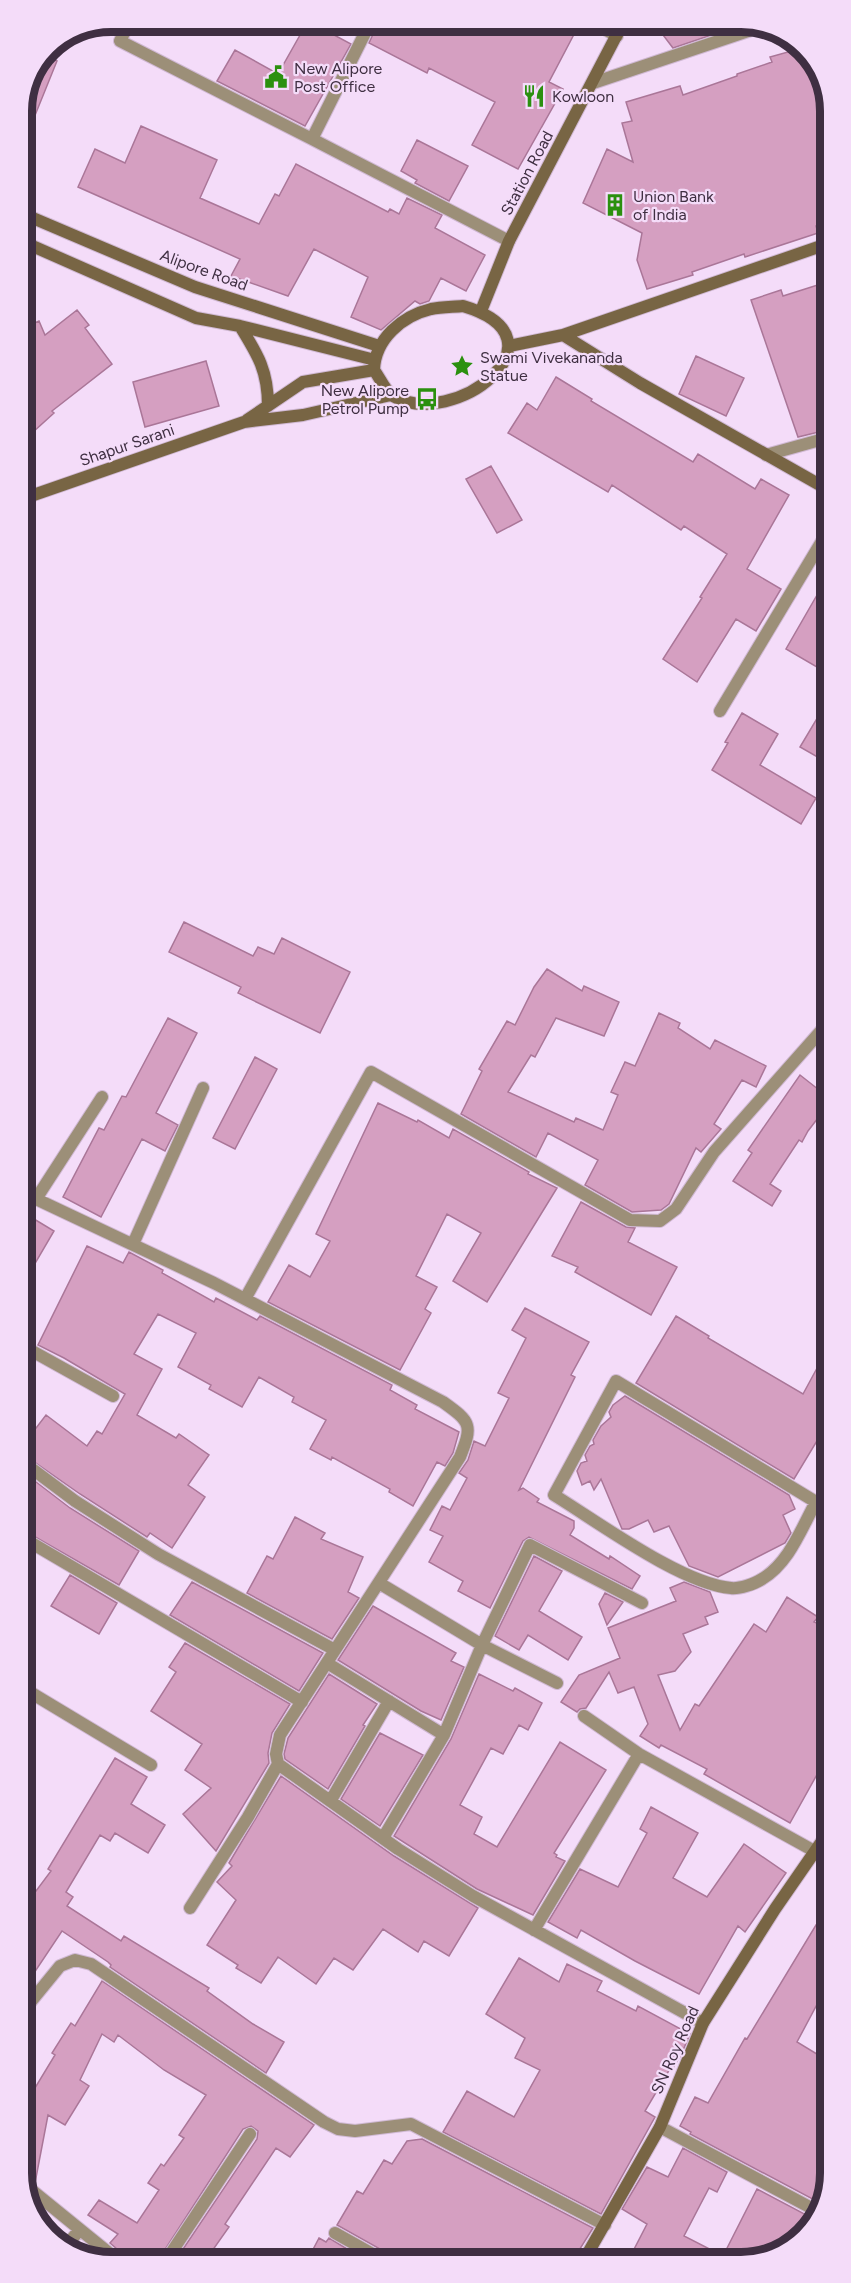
<svg xmlns="http://www.w3.org/2000/svg" width="851" height="2283" font-family="Figtree,sans-serif">
  <style>
    .building { fill: #d59fc1; stroke: #aa7698; stroke-width: 1.5 }
    .lines { fill: none; stroke-linecap: round; stroke-linejoin: round }
    .street-casing { stroke: #d0b9d4; stroke-width: 14 }
    .secondary-casing { stroke: #d0b9d4; stroke-width: 14 }
    .street { stroke: #9c8f78; stroke-width: 12 }
    .secondary { stroke: #786544; stroke-width: 12 }
    .labels { text-anchor: middle; dominant-baseline: central; stroke-width: 4.5; stroke-linejoin: round; paint-order: stroke }
    .poi-label { font-size: 16px; fill: #3f2f42; stroke: #f4dcf9; text-anchor: start }
    .street-label { font-size: 16px; fill: #3f2f42; stroke: #f4dcf9 }
    .rim { fill: none; stroke: #3f2f42; stroke-width: 8 }
  </style>
  <rect width="100%" height="100%" fill="#f4dcf9"/>
  <path class="building" d="M308,21L351,44L305,126L217,81L235,50L278,74Z
    M379,21H581L549,82L563,89L518,169L472,145L495,102L429,68L427,73L369,43Z
    M665,21H744V24L673,48L660,31Z
    M802,48L827,87V222L816,226L818,233L745,257L744,254L692,272L693,275L647,289L637,260L642,233L583,203L607,149L633,162L622,123L632,121L626,102L680,86L683,95L737,76V74L772,62L770,57Z
    M44,55L57,61L21,150V105Z
    M141,126L217,160L200,198L259,224L275,194L279,196L296,164L388,212L390,209L399,214L407,198L442,215L435,228L485,255L466,291L441,278L429,301L420,304L415,301L381,330L351,317L368,277L314,249L288,296L231,276L240,259L78,187L95,149L125,163Z
    M417,140L468,166L449,201L415,183L417,180L401,171Z
    M827,282V430L798,437L751,300L781,290L783,296Z
    M77,310L89,325L85,328L112,364L52,411L54,413L22,442L21,329L39,321L45,335Z
    M696,356L744,378L726,416L679,394Z
    M206,361L219,406L145,427L133,382Z
    M556,377L592,399L591,401L693,462L698,454L755,489L761,479L789,495L747,569L781,589L756,631L736,619L697,682L663,659L702,598L700,597L727,554L684,526L681,530L612,485L608,492L508,433L527,403L537,410Z
    M491,466L522,520L497,533L466,479Z
    M828,576V660L822,670L786,649Z
    M828,700V763L800,747Z
    M742,713L778,734L760,765L816,798L801,824L712,770L728,743L725,742Z
    M184,922L253,956L258,947L274,954L282,938L350,972L320,1033L238,993L241,987L169,952Z
    M547,969L582,991L584,986L619,1002L604,1036L556,1018L535,1057L531,1055L508,1092L574,1122L576,1118L603,1130L618,1095L611,1092L625,1062L635,1066L659,1013L680,1023L678,1028L710,1049L715,1040L766,1066L756,1087L742,1080L714,1124L721,1129L701,1152L696,1148L669,1204L661,1210L632,1212L585,1185L598,1160L548,1133L536,1157L461,1114L482,1071L479,1069L507,1021L515,1025L534,987Z
    M168,1018L197,1033L156,1113L178,1125L165,1151L142,1139L101,1217L63,1197L99,1128L104,1130L122,1096L126,1097Z
    M255,1057L277,1069L235,1149L213,1138Z
    M800,1075L828,1097V1105L808,1131L802,1142L799,1140L770,1184L781,1191L772,1206L733,1181L752,1153L748,1150Z
    M378,1103L417,1122L418,1120L449,1138L453,1129L529,1172L528,1174L557,1188L487,1302L453,1281L481,1233L447,1214L416,1276L437,1287L425,1309L431,1313L400,1370L268,1302L289,1265L310,1277L330,1241L316,1234Z
    M581,1202L626,1227L635,1228L628,1242L677,1267L651,1315L575,1272L578,1267L552,1256Z
    M34,1219L54,1231L23,1284V1238Z
    M87,1246L123,1263L129,1252L163,1270L162,1273L214,1302L216,1298L257,1320L260,1316L392,1385L390,1390L417,1405L415,1409L459,1432L453,1453L445,1466L437,1462L413,1506L389,1492L390,1489L332,1457L331,1460L310,1449L326,1420L292,1402L294,1397L259,1377L242,1407L209,1389L211,1385L178,1367L196,1333L158,1314L134,1354L162,1369L137,1415L176,1438L179,1434L209,1455L188,1485L205,1497L172,1548L150,1533L147,1537L80,1494L23,1454V1445L46,1415L87,1446L97,1431L102,1434L125,1394L64,1358L38,1345Z
    M525,1308L589,1342L571,1375L575,1377L519,1490L523,1488L539,1499L537,1502L574,1521V1528L570,1535L609,1559L610,1556L640,1576L632,1589L529,1537L523,1541L490,1608L458,1591L463,1581L429,1562L443,1536L430,1530L442,1506L450,1510L467,1478L459,1473L468,1460L474,1441L485,1446L509,1398L498,1393L526,1338L512,1330Z
    M676,1316L709,1336L708,1338L803,1394L829,1346V1421L794,1479L636,1383Z
    M625,1396L789,1495L795,1509L783,1515L791,1533L785,1543L718,1577L689,1566L669,1526L654,1532L648,1520L629,1529H622L601,1479L594,1490L590,1481L582,1485L577,1471L581,1463L587,1461L585,1455L590,1446L594,1444L593,1440L601,1426L611,1417L609,1412L613,1405Z
    M23,1472L70,1508L139,1551L119,1585L23,1530Z
    M295,1517L325,1533L321,1539L363,1557L348,1592L359,1598L332,1639L247,1593L267,1556L273,1559Z
    M534,1556L562,1571L539,1611L582,1637L568,1660L528,1635L519,1650L495,1636Z
    M70,1575L117,1603L99,1634L51,1606Z
    M192,1582L323,1653L299,1691L170,1615Z
    M684,1582L710,1592L718,1612L705,1617L708,1624L683,1634L691,1652L675,1671L658,1675L680,1730L695,1704L699,1706L754,1624L766,1632L787,1597L818,1617L814,1622L829,1628V1765L824,1762L790,1823L704,1774L707,1769L661,1745L659,1748L640,1736L648,1724L634,1687L618,1693L609,1672L586,1708L580,1709L577,1712L561,1702L579,1675L620,1658L608,1628L676,1601L670,1588Z
    M605,1593L623,1602L607,1625L599,1604Z
    M373,1606L456,1653L451,1661L464,1667L441,1720L421,1711L338,1660Z
    M185,1643L290,1704L272,1733L268,1753L269,1763L216,1851L183,1814L211,1788L185,1770L202,1744L151,1711L176,1672L169,1667Z
    M329,1674L377,1704L363,1725L365,1726L328,1789L285,1759L284,1754L288,1738Z
    M479,1674L513,1691L515,1688L542,1703L528,1730L519,1725L503,1754L491,1748L460,1805L482,1817L474,1834L497,1847L560,1742L606,1770L554,1853L557,1855L556,1857L565,1861L533,1915L477,1889L394,1836L451,1739Z
    M380,1733L423,1755L380,1826L341,1799Z
    M115,1758L147,1777L131,1804L165,1825L148,1853L115,1833L110,1841L100,1835L66,1892L73,1897L67,1906L121,1941L124,1936L209,1988L207,1991L253,2024L284,2042L266,2073L110,1967L111,1965L108,1962L62,1931L24,1988V1907L51,1871L48,1869Z
    M281,1776L394,1856L478,1908L449,1956L424,1941L418,1952L383,1929L353,1970L334,1958L316,1984L278,1957L261,1983L236,1968L238,1965L207,1945L236,1900L217,1882L232,1866L229,1863Z
    M651,1807L698,1833L673,1878L707,1897L744,1844L786,1873L745,1932L738,1926L699,1994L635,1961L581,1930L577,1938L548,1922L580,1869L618,1887L647,1833L640,1829Z
    M816,1925L830,1933V1980L797,2042L830,2062V2173L820,2203L690,2134L691,2132L680,2126L695,2097L708,2103L745,2038L747,2039Z
    M519,1958L559,1982L567,1964L602,1981L597,1991L636,2011L638,2006L690,2034L681,2055L673,2068L671,2067L645,2111L655,2117L601,2214L443,2132L467,2091L514,2117L540,2070L515,2058L525,2038L486,2014Z
    M102,1981L314,2125L290,2157L276,2148L225,2224L229,2227L205,2261H175L257,2139L258,2131L251,2126L243,2129L157,2262H128L125,2256L110,2243L118,2234L88,2215L99,2200L137,2223L159,2190L148,2183L161,2164L164,2166L184,2138L179,2135L206,2095L164,2070L118,2035L114,2042L102,2034L80,2080L89,2086L65,2125L48,2115L35,2183L24,2176V2106L55,2055L52,2053L71,2023L75,2026Z
    M422,2139L593,2228L573,2260H393L389,2254L337,2225L357,2191L363,2194L384,2160L392,2164L407,2141Z
    M683,2148L727,2172L717,2192L709,2188L684,2236L723,2256L757,2189L814,2219L811,2227L764,2259H629L647,2224L622,2209L647,2167L668,2177Z
    M319,2238L326,2242L329,2238L367,2261H307Z"/>
  <g class="lines">
    <g class="street-casing">
      <path id="street" d="M130,21L120,41L312,139
        M371,21L312,139L509,241
        M590,21L617,36
        M593,83L760,27
        M766,455L827,438
        M720,711L828,531
        M824,837L828,829
        M23,1199H36L214,1283L443,1402C471,1422 473,1425 460,1457L280,1735L276,1754L278,1764L398,1849L473,1896L703,2023
        M36,1199L102,1097
        M133,1244L203,1088
        M245,1299L371,1072L630,1220L660,1221L676,1209L714,1152L828,1023
        M23,1346L113,1396
        M23,1462L75,1501L158,1554L335,1650
        M816,1502C801,1529 789,1563 762,1579C755,1584 739,1589 731,1588C682,1584 598,1522 554,1495L616,1381L816,1502L829,1510
        M23,1538L302,1702
        M379,1583L482,1645L557,1683
        M327,1663L444,1735
        M23,1688L151,1765
        M584,1716L639,1754L816,1852
        M331,1800L389,1701
        M383,1838L444,1735L482,1645L530,1545L642,1603
        M190,1908L248,1817L278,1764
        M534,1930L639,1754
        M24,2010L60,1966L75,1960L91,1964L324,2122L338,2129L355,2131L411,2124L605,2225
        M660,2127L817,2211
        M24,2184L120,2262
        M335,2233L385,2261
        M66,2247L79,2230
        M165,2262L250,2134"/>
    </g>
    <g class="secondary-casing">
      <path id="secondary" d="M21,213L195,287L379,346
        M21,241L196,318L240,326L375,360
        M463,306C574,339 453,431 393,396C385,391 380,378 374,370C375,339 402,316 431,309C441,307 453,307 463,306Z
        M481,311L509,241L624,21
        M240,326C258,355 268,371 268,406
        M563,335L640,383L827,489
        M509,346L563,335L827,244
        M247,420L303,382L374,370
        M22,499L244,422L303,415L391,395
        M584,2260L660,2127L703,2023L775,1909L829,1831"/>
    </g>
    <use href="#street" class="street"/>
    <use href="#secondary" class="secondary"/>
  </g>
  <defs>
    <g id="civic-bare" transform="scale(1.8)"><path d="M-.6-6.5H3V-4.5H.6V-3L4-1V1h2V6H-6V1h2V-1L-.6-3ZM-1.2 2.5V6h2.4V2.5Z" fill="#2b900f" stroke="#f4dcf9" stroke-width="2.5" paint-order="stroke"/></g>
    <g id="restaurant-bare" transform="scale(1.8)"><path d="M-5-6h1v4h1v-4h1v4h1v-4h1v5L-1.5 .5V6h-2V.5L-5-1ZM5-6V6H3V1.5H1.5Q1.5-4 5-6Z" fill="#2b900f" stroke="#f4dcf9" stroke-width="2.5" paint-order="stroke"/></g>
    <g id="building-bare" transform="scale(1.8)"><path d="M-4-6H4V6H1V3H-1V6H-4ZM-2.5-4.3h1.7v1.8h-1.7ZM.8-4.3h1.7v1.8H.8ZM-2.5-1h1.7V.8h-1.7ZM.8-1h1.7V.8H.8Z" fill="#2b900f" stroke="#f4dcf9" stroke-width="2.5" paint-order="stroke"/></g>
    <g id="sight-bare" transform="scale(1.8)"><path d="M0-6L1.8-2.2L6-1.7L2.9 1.2L3.7 5.4L0 3.3L-3.7 5.4L-2.9 1.2L-6-1.7L-1.8-2.2Z" fill="#2b900f" stroke="#f4dcf9" stroke-width="2.5" paint-order="stroke"/></g>
    <g id="bus-bare" transform="scale(1.8)"><path d="M-5-6H5V4H4V6H2V4H-2V6H-4V4H-5ZM-3.5-4V0h7V-4ZM-3.5 1.2v1.5H-2V1.2ZM2 1.2v1.5H3.5V1.2Z" fill="#2b900f" stroke="#f4dcf9" stroke-width="2.5" paint-order="stroke"/></g>
  </defs>
  <g fill-rule="evenodd">
    <use href="#civic-bare" x="276" y="77"/>
    <use href="#restaurant-bare" x="534" y="96"/>
    <use href="#building-bare" x="615" y="205"/>
    <use href="#sight-bare" x="462" y="366"/>
    <use href="#bus-bare" x="427" y="399"/>
  </g>
  <g class="labels">
    <g class="poi-label">
      <text x="294" y="68">New Alipore<tspan x="294" dy="18">Post Office</tspan></text>
      <text x="552" y="96">Kowloon</text>
      <text x="633" y="196">Union Bank<tspan x="633" dy="18">of India</tspan></text>
      <text x="480" y="357">Swami Vivekananda<tspan x="480" dy="18">Statue</tspan></text>
      <text x="409" y="390" text-anchor="end">New Alipore<tspan x="409" dy="18">Petrol Pump</tspan></text>
    </g>
    <g class="street-label">
      <text transform="translate(527 173) rotate(-62)">Station Road</text>
      <text transform="translate(204 270) rotate(20)">Alipore Road</text>
      <text transform="translate(127 445) rotate(-19)">Shapur Sarani</text>
      <text transform="translate(675 2050) rotate(-66)">SN Roy Road</text>
    </g>
  </g>
  <path d="M0 0H851V2283H0ZM111 32H741A79 79 0 0 1 820 111V2173A79 79 0 0 1 741 2252H111A79 79 0 0 1 32 2173V111A79 79 0 0 1 111 32Z" fill="#f4dcf9" fill-rule="evenodd"/>
  <path class="rim" d="M111 32H741A79 79 0 0 1 820 111V2173A79 79 0 0 1 741 2252H111A79 79 0 0 1 32 2173V111A79 79 0 0 1 111 32Z"/>
</svg>
